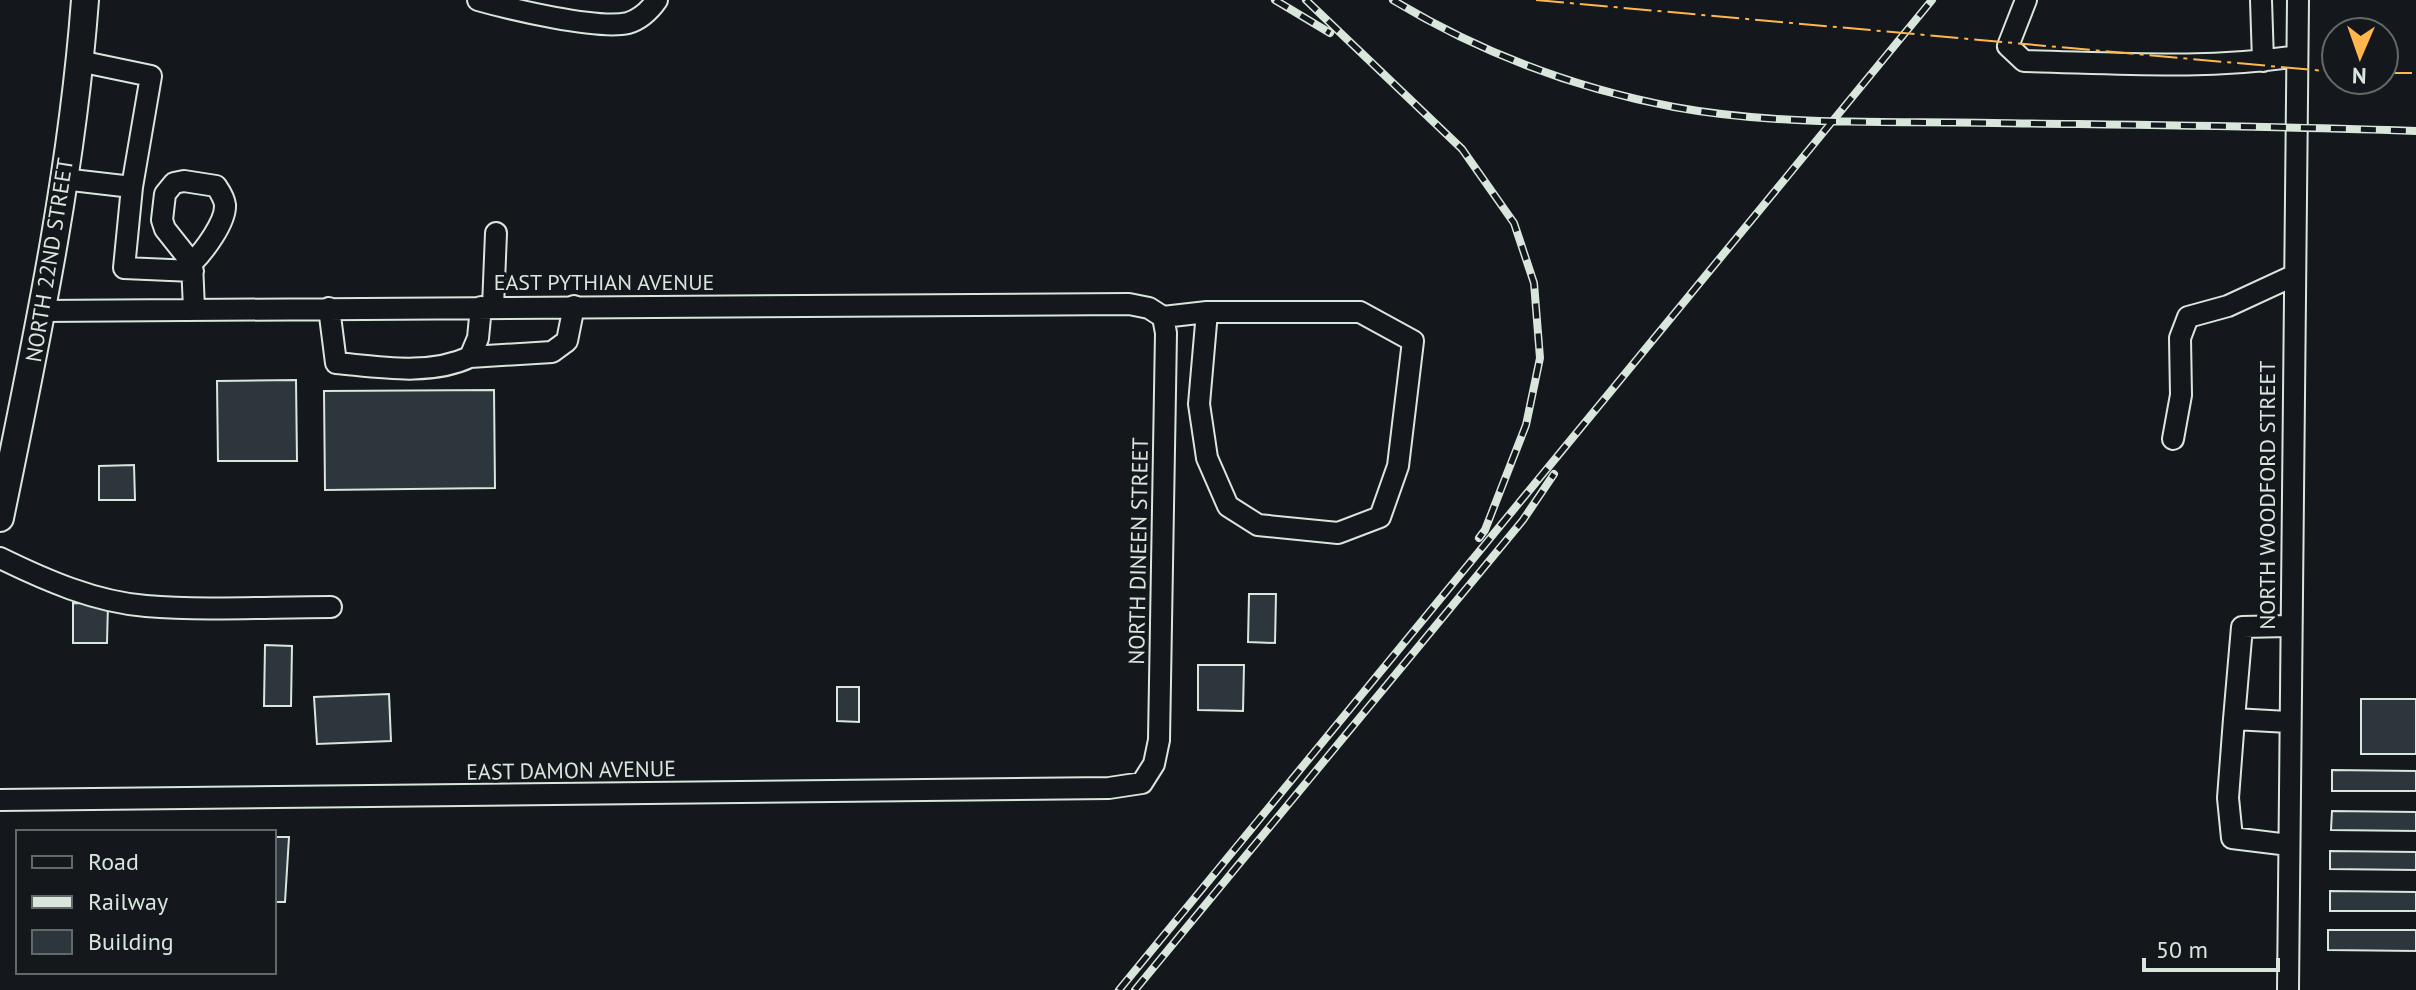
<svg xmlns="http://www.w3.org/2000/svg" width="2416" height="990" font-family="'PT Sans',sans-serif">
  <style>
    .building { fill: #2c363c; stroke: #d8e6dc; stroke-width: 2 }
    .lines { fill: none; stroke-linecap: round; stroke-linejoin: round }
    .minor-casing { stroke: #d8e6dc; stroke-width: 24 }
    .major-casing { stroke: #d8e6dc; stroke-width: 30 }
    .minor { stroke: #14181c; stroke-width: 20 }
    .major { stroke: #14181c; stroke-width: 26 }
    .rail-casing { stroke: #d8e6dc; stroke-width: 8 }
    .rail { stroke: #14181c; stroke-width: 5; stroke-dasharray: 15; stroke-linecap: butt }
    .power { stroke: #ffb74d; stroke-width: 2; stroke-dasharray: 28 6 4 6; stroke-linecap: butt }
    .labels { text-anchor: middle; dominant-baseline: central; stroke-width: 6; stroke-linejoin: round; paint-order: stroke }
    .street-label { font-size: 22px; fill: #d8e6dc; stroke: #14181c }
  </style>
  <rect width="100%" height="100%" fill="#14181c"/>
  <path class="building" d="M296,380L297,461H218L217,381Z
    M494,390L495,488L325,490L324,391Z
    M134,465L135,500H99V466Z
    M1249,594H1276L1275,643L1248,642Z
    M73,603L108,604L107,643H73Z
    M265,645L292,646L291,706H264Z
    M1198,665H1244L1243,711L1198,710Z
    M837,687H859V722L837,721Z
    M389,694L391,741L317,744L314,697Z
    M2361,699H2416V754H2361Z
    M2332,770L2416,771V791H2332Z
    M2332,811L2416,812V831L2331,830Z
    M274,837H289L285,902H274Z
    M2330,851L2416,852V870L2330,869Z
    M2330,891L2416,892V911H2330Z
    M2328,930H2416V951L2328,950Z"/>
  <g class="lines">
    <g class="minor-casing">
      <path id="minor" d="M478,0C510,9 597,30 628,23C641,19 650,10 657,0
        M2026,0L2008,46L2024,61C2115,63 2207,70 2297,56
        M2261,0L2263,61
        M79,61L151,76L132,187
        M63,179L132,187L124,268L193,271
        M192,263C204,251 226,222 225,205C224,197 220,192 216,186L184,181L174,183L165,194L162,220L165,229L192,263L194,309
        M493,307L496,233
        M329,308L336,363C380,367 429,376 470,357L478,338L481,307
        M42,311L1129,304L1149,308L1163,317
        M1163,317L1207,312H1360L1413,341L1398,466L1380,517L1338,533L1258,525L1228,506L1207,458L1199,404L1207,312
        M470,357L552,352L567,341L574,306
        M2173,439L2181,395L2180,338L2188,317L2228,306L2293,276
        M0,558C45,580 95,602 146,606C205,611 271,607 331,607
        M2234,719L2242,627L2291,626
        M0,800L1109,788L1142,783L1154,764L1159,740L1166,333L1163,317
        M2289,845L2232,838L2228,798L2234,719L2290,722
        M2288,990L2298,0"/>
    </g>
    <g class="major-casing">
      <path id="major" d="M0,518C35,347 72,175 85,0"/>
    </g>
    <use href="#minor" class="minor"/>
    <use href="#major" class="major"/>
    <g class="rail-casing">
      <path id="rail" d="M1275,0L1330,33
        M1306,0L1462,149L1514,223L1534,283L1540,358L1526,425L1485,530L1479,538
        M1393,0C1479,52 1574,88 1674,107C1778,126 1887,121 1993,123C2134,125 2275,126 2416,131
        M1119,990L1932,0
        M1135,990L1523,520L1554,474"/>
    </g>
    <use href="#rail" class="rail"/>
    <path class="power" d="M1536,0L2336,72
      M2384,73H2416"/>
  </g>
  <g class="labels">
    <g class="street-label">
      <text transform="translate(49 260) rotate(-81)">NORTH 22ND STREET</text>
      <text x="604" y="282">EAST PYTHIAN AVENUE</text>
      <text transform="translate(2267 495) rotate(-90)">NORTH WOODFORD STREET</text>
      <text transform="translate(1138 551) rotate(-89)">NORTH DINEEN STREET</text>
      <text transform="translate(571 770) rotate(-1)">EAST DAMON AVENUE</text>
    </g>
  </g>
  <rect x="16" y="830" width="260" height="144" fill="#14181c" stroke="#626a69" stroke-width="2"/>
  <rect x="32" y="856" width="40" height="12" fill="#14181c" stroke="#626a69" stroke-width="2"/>
  <text x="88" y="870" font-size="24" fill="#d8e6dc">Road</text>
  <rect x="32" y="896" width="40" height="12" fill="#d8e6dc" stroke="#626a69" stroke-width="2"/>
  <text x="88" y="910" font-size="24" fill="#d8e6dc">Railway</text>
  <rect x="32" y="930" width="40" height="24" fill="#2c363c" stroke="#626a69" stroke-width="2"/>
  <text x="88" y="950" font-size="24" fill="#d8e6dc">Building</text>
  <g transform="translate(2360 56) rotate(182)"><circle r="38" fill="#14181c" stroke="#626a69" stroke-width="2"/>
  <path d="M0-6L14 30L0 20L-14 30Z" fill="#ffb74d"/>
  <text y="-12" font-size="22" font-weight="bold" text-anchor="middle" fill="#d8e6dc">N</text>
  </g>
  <path d="M2144 958v12h134v-12" fill="none" stroke="#d8e6dc" stroke-width="4"/>
  <text x="2156" y="958" font-size="24" fill="#d8e6dc" stroke="#14181c" stroke-width="6" paint-order="stroke">50 m</text>
</svg>
